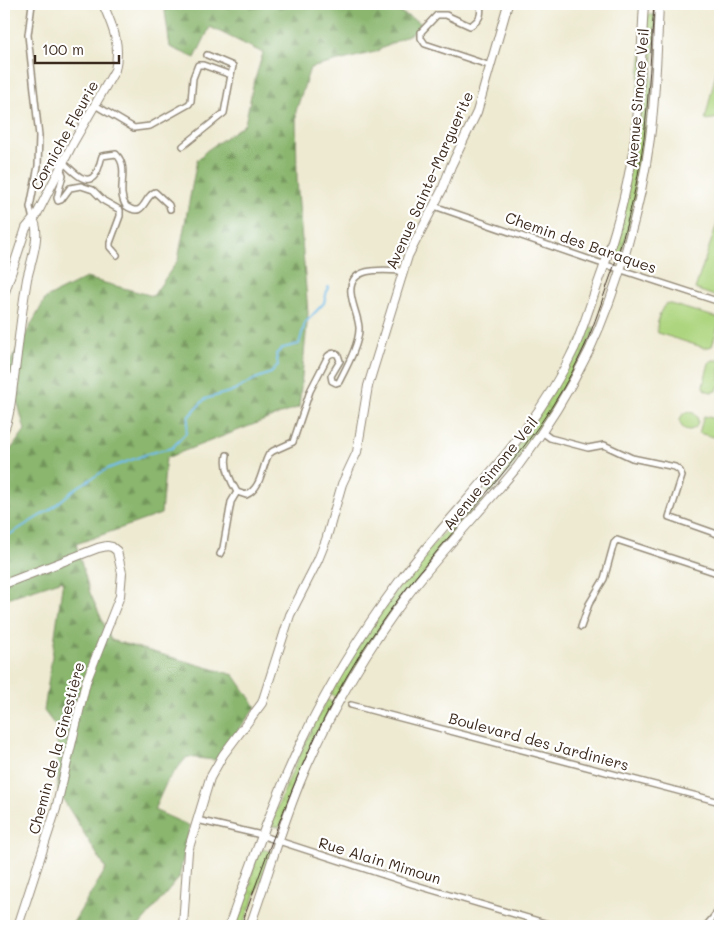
<svg xmlns="http://www.w3.org/2000/svg" width="724" height="930" font-family="Mali,sans-serif">
  <style>
    .grass { fill: url(#grass-dots); stroke: #74804e }
    .forest { fill: url(#forest-firs); stroke: #627046 }
    .park { fill: #add57f; stroke: #74804e }
    .lines { fill: none; stroke-linecap: round; stroke-linejoin: round }
    .stream { stroke: #72bdeb; stroke-width: 2 }
    .street-casing { stroke: #948a78; stroke-width: 8 }
    .secondary-casing { stroke: #948a78; stroke-width: 10 }
    .street { stroke: #fff; stroke-width: 5 }
    .secondary { stroke: #fff; stroke-width: 8 }
    .tram { stroke: #3b2a1e; stroke-width: 1 }
    .labels { text-anchor: middle; dominant-baseline: central; stroke-width: 4.5; stroke-linejoin: round; paint-order: stroke }
    .street-label { font-size: 15px; fill: #3b2a1e; stroke: #fff }
  </style>
  <defs>
    <pattern id="grass-dots" width="8" height="8" patternUnits="userSpaceOnUse" patternTransform="scale(1.25)"><rect width="8" height="8" fill="#add57f"/><path d="M2 2h.1M6 6h.1" fill="none" stroke="#96b76d" stroke-width="1.8" stroke-linecap="round"/></pattern>
    <pattern id="forest-firs" width="22" height="20" patternUnits="userSpaceOnUse" patternTransform="scale(1.25)"><rect width="22" height="20" fill="#8ab66e"/><path d="M5 1l3.5 6h-7zM16 11l3.5 6h-7z" fill="#72945a"/></pattern>
  </defs>
  <rect width="100%" height="100%" fill="#fff"/>
  <filter id="ink" filterUnits="userSpaceOnUse"><feTurbulence type="fractalNoise" baseFrequency=".02" numOctaves="2"/><feDisplacementMap in="SourceGraphic" scale="10" xChannelSelector="R" yChannelSelector="G"/><feConvolveMatrix kernelMatrix="1 2 1 2 8 2 1 2 1" color-interpolation-filters="sRGB"/></filter>
  <filter id="wash" filterUnits="userSpaceOnUse"><feTurbulence type="fractalNoise" baseFrequency=".0096" numOctaves="4" result="noise"/><feDisplacementMap in="SourceGraphic" scale="20" xChannelSelector="R" yChannelSelector="G"/><feGaussianBlur stdDeviation="1.12" result="paint"/><feColorMatrix in="noise" values="0 0 0 0 0 0 0 0 0 0 0 0 0 0 0 0 0 1.4 0 .05"/><feComposite in="paint" operator="in"/></filter>
  <g filter="url(#wash)">
    <rect width="100%" height="100%" fill="#eeead2"/>
    <path class="grass" d="M646,15H656L651,102L647,140L639,189L621,256L612,253L624,211Z
      M586,326L595,328C574,380 543,432 507,474C501,481 495,490 488,494L483,488L520,443L543,409Z
      M478,493L485,500L441,550L338,698L330,694L371,625L415,566Z
      M327,699L334,704L280,827L272,826L271,824C287,781 306,740 327,699Z
      M262,849L272,852L243,926H236L250,885L254,864Z"/>
    <path class="forest" d="M164,4H385L426,26L375,52L310,68L296,111L297,180L308,313L299,407L166,458L161,514L76,544L90,593L111,640L234,675L256,707L215,760L187,757L167,781L154,810L190,826L179,878L139,926H71L106,869L58,791L57,728L44,711L63,580L4,599V459L25,430L8,366L46,298L86,278L153,296L178,260L197,160L206,151L245,124L253,86L263,53L210,27L195,58L170,47Z"/>
    <path class="park" d="M720,55V118L705,120Z
      M720,215V298L695,289Z
      M667,303L718,318L719,323L712,346L705,348L658,333C655,325 660,308 667,303Z
      M713,360H720V382L717,391L711,392L705,390L703,386L709,363Z
      M680 421a9 9 0 1 1 18 0a9 9 0 1 1-18 0Z
      M704,416L720,420V439L699,433Z"/>
    <g class="lines">
      <path class="stream" d="M4,538L51,509L76,488L107,469L150,453L172,448L186,433L189,416L205,399L236,390L255,379L271,373L278,365L276,354L283,348L299,344L305,323L324,303L328,287"/>
    </g>
  </g>
  <g filter="url(#ink)">
    <g class="lines">
      <g class="street-casing">
        <path id="street" d="M32,4L28,35L39,136L38,166L30,207L33,220
          M480,4C482,15 480,20 470,26L446,15H437L421,32V38L425,44L491,66
          M207,55L233,66L231,75
          M95,105L134,128L150,126L189,104L191,101L193,78L198,65H203L231,75L224,113L183,146
          M63,162C70,168 86,188 95,175C99,170 100,162 102,156L116,154C131,169 115,190 126,206C145,219 143,197 155,192L169,205L170,209
          M60,168L63,175L57,198L58,201L61,200L70,188L81,186L93,190L104,201L120,210V216L110,243V247L117,255
          M434,206L597,262L720,302
          M542,432L550,438L588,448L604,445L632,458L675,467L680,471L682,476L669,517L720,535
          M227,455C224,468 231,482 237,492L246,495C262,488 261,468 269,454L273,451L293,442L310,391L328,356C331,353 334,352 338,355L340,361L331,376L332,381L336,383L339,382C346,368 360,343 359,327C358,316 352,305 351,293C348,265 386,270 403,271
          M220,554L223,548L231,502L237,492
          M581,627L589,604L604,579L614,543L617,540L720,574
          M351,705L720,802
          M197,820L257,834L412,884L555,926
          M706,926L720,909"/>
      </g>
      <g class="secondary-casing">
        <path id="secondary" d="M4,295L26,228L36,216L73,143L115,70C121,43 113,28 103,4
          M4,430C10,417 11,400 13,385C18,350 21,314 27,279C30,265 42,232 33,220
          M4,584L98,548L107,546L112,547L117,551L122,573L120,596L86,682L56,809L18,926
          M183,926L188,851L210,778L223,755L262,703L290,615L318,560L326,540L342,484L357,452L368,386L408,256L442,190L451,166L477,112L508,4
          M229,926C251,865 273,802 301,743C328,686 361,633 398,583C458,503 532,440 575,347C583,328 589,308 596,289C614,240 628,190 635,138C641,94 641,49 644,4
          M250,926C268,876 282,824 303,775C331,710 367,648 410,592C444,548 483,509 518,466C545,430 569,392 589,351C618,289 641,207 650,138C656,94 657,48 659,4"/>
      </g>
      <use href="#street" class="street"/>
      <use href="#secondary" class="secondary"/>
      <path class="tram" d="M241,926C278,824 313,721 376,630C441,534 533,458 582,352C592,331 599,310 606,289C624,240 637,190 644,138C649,94 651,49 654,4"/>
    </g>
  </g>
  <g class="labels">
    <g class="street-label">
      <text transform="translate(637 98) rotate(-85)">Avenue Simone Veil</text>
      <text transform="translate(64 135) rotate(-61)">Corniche Fleurie</text>
      <text transform="translate(429 180) rotate(-66)">Avenue Sainte-Marguerite</text>
      <text transform="translate(581 242) rotate(19)">Chemin des Baraques</text>
      <text transform="translate(490 473) rotate(-51)">Avenue Simone Veil</text>
      <text transform="translate(539 741) rotate(15)">Boulevard des Jardiniers</text>
      <text transform="translate(56 748) rotate(-75)">Chemin de la Ginestière</text>
      <text transform="translate(380 860) rotate(17)">Rue Alain Mimoun</text>
    </g>
  </g>
  <rect width="724" height="930" fill="none" stroke="#fff" stroke-width="20"/>
  <path d="M35 55v8h84v-8" fill="none" stroke="#3b2a1e" stroke-width="2.5"/>
  <text x="42" y="55" font-size="15" fill="#3b2a1e" stroke="#ffffff" stroke-width="4" paint-order="stroke">100 m</text>
</svg>
